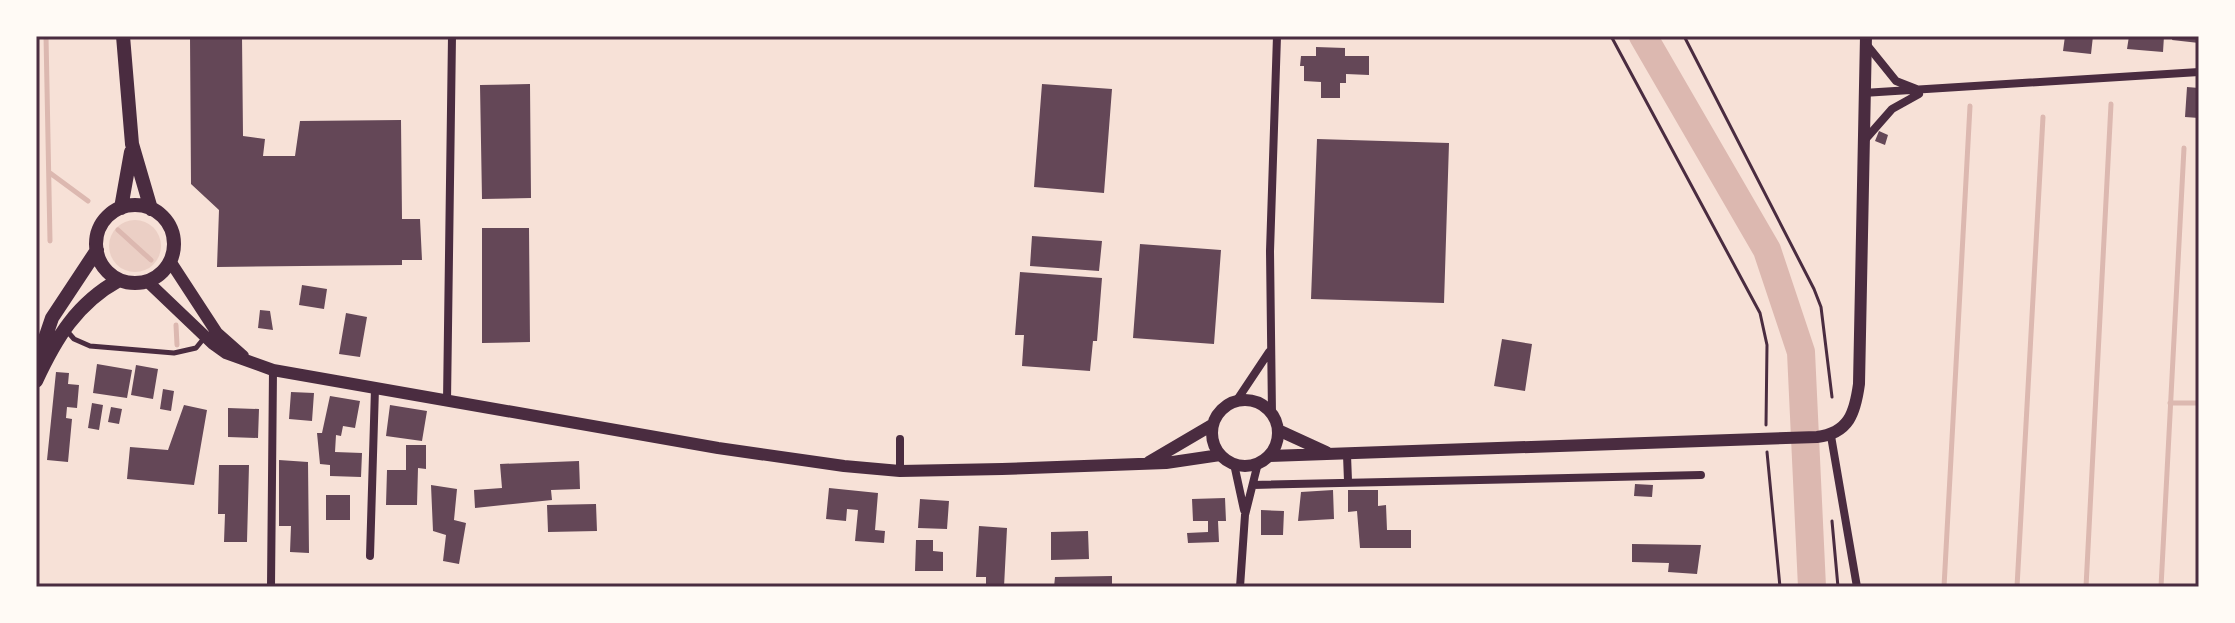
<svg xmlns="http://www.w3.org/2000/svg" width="2235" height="623" font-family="Signika,sans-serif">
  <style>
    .green { fill: #ebcfc5 }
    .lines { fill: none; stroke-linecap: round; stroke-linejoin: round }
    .stream { stroke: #dcb8b0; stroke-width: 5 }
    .river { stroke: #dcb8b0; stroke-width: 28 }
    .building { fill: #644757 }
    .path { stroke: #4a2c40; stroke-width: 3 }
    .service { stroke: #4a2c40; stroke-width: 5 }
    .minor { stroke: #4a2c40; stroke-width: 8 }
    .tertiary { stroke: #4a2c40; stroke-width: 12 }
    .primary { stroke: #4a2c40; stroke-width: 14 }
    .neatline { fill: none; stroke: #4a2c40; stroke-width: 3 }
  </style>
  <rect width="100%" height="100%" fill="#f7e1d7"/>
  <path class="green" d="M109 246a26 26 0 1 1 52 0a26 26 0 1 1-52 0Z"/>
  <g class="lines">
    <path class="stream" d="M46,36L50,241
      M50,173L88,201
      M118,230L151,260
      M176,325L177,345
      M2170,403H2199
      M1944,587L1970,106
      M2017,587L2043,117
      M2086,587L2111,104
      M2161,587L2184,148"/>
    <path class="river" d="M1643,36L1767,250L1801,352L1812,587"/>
  </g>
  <path class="building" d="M190,36H242L243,136L265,139L263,156H295L300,121L401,120L402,219H420L422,260H402V265L217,267L219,210L191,184Z
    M2065,36H2093L2091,54L2063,51Z
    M2129,36H2164L2163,52L2127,49Z
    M2173,36H2199V43L2172,40Z
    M1316,47L1345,48V56H1369V75L1346,74V83H1340V98H1321V82L1304,81V66H1300L1301,56H1316Z
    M530,84L531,198L482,199L480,85Z
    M1042,84L1112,89L1104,193L1034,187Z
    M2187,87L2199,88V118L2185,117Z
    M1879,131L1888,135L1885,145L1875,141Z
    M1317,139L1449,143L1444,303L1311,299Z
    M482,228H529L530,342L482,343Z
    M1032,236L1102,241L1099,271L1030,266Z
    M1140,244L1221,250L1214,344L1133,338Z
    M1020,272L1102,278L1097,341H1093L1090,371L1022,366L1024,335H1015Z
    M302,285L327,289L324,309L299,305Z
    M260,310L270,311L273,330L258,328Z
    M346,313L367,317L360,357L339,354Z
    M1502,339L1532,344L1525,391L1494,386Z
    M97,364L132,370L127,398L93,393Z
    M136,365L158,369L153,399L131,395Z
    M56,372L69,373L68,384L79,385L77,408L67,407L66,418L72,419L68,462L47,460Z
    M163,389L174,391L171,411L160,409Z
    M291,392L314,393L312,421L289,419Z
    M330,396L360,401L355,428L343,426L341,436L336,435L335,452L362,453L361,477L330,476V465L320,464L317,433H322Z
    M92,403L103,405L99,430L88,428Z
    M184,405L207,410L194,485L127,479L130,447L168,450Z
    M390,405L427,411L422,441L386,436Z
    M111,407L122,409L119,424L108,422Z
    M228,408L259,409L258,438L228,437Z
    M406,445H426V469L418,468L417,505H386L387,470H406Z
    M279,460L308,462L309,553L290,552L291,526H279Z
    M579,461L580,489L551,490L552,500L475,508L474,490L502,488L500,464Z
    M219,465H249L247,542H224L225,514H218Z
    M1635,484L1653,485L1652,497L1634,496Z
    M431,485L457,489L454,520L466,523L459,564L443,561L446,535L433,531Z
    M829,488L878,493L875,530L885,531L884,543L855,541L858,510L847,509L846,521L826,519Z
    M1333,490L1334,519L1298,521L1301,492Z
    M1348,490H1378V506L1386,505L1387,530H1411V548H1360L1357,511L1348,512Z
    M326,495H350V520H326Z
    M1225,498L1226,521H1218L1219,542L1188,543L1187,533L1208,532V521H1193L1192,499Z
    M920,499L949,501L947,529L918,528Z
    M596,504L597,531L548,532L547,505Z
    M1261,510L1284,511L1283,535H1261Z
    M979,526L1007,528L1004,587H986V577H976Z
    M1088,531L1089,559L1051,560V532Z
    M916,540H933V551L943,552V571H915Z
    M1632,544L1701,545L1697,574L1668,572L1669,563L1632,562Z
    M1112,576V587H1054L1055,577Z"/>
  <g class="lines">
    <path class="path" d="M1611,36L1760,313L1767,345L1766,425
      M1684,36L1814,289L1821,307L1832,397
      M1767,452L1780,587
      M1832,521L1838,587"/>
    <path class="service" d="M67,331L74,339L90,346L174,353L196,348L205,337"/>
    <path class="minor" d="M1867,45L1896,81L1919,90
      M1863,93L2199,72
      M1863,142L1892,109L1919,94
      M1237,400L1269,352
      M447,401L452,36
      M1272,414L1270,251L1277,36
      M1831,436L1857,587
      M1347,455L1348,481
      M1234,464L1244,510
      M900,471V439
      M1253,485L1701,475
      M370,556L375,388
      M271,587L273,370
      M1240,587L1245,515L1258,463"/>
    <path class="tertiary" d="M170,261L217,333L243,356
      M147,281L212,343L226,353L273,370L718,448L844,466L900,471L1002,469L1166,463L1220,455
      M1212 433a33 33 0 1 1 66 0a33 33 0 1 1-66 0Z
      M1278,430L1326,452
      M1269,456L1817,437C1849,433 1855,413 1859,384L1866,36
      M1149,462L1212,425"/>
    <path class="primary" d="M123,36L132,144L151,209
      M96 244a39 39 0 1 1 78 0a39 39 0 1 1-78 0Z
      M121,208L131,152
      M36,365L52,318L97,250
      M36,381C56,338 77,303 119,280"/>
  </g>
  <rect width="2235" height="623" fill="none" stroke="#fffaf5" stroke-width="76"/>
  <rect x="38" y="38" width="2159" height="547" class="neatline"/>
</svg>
